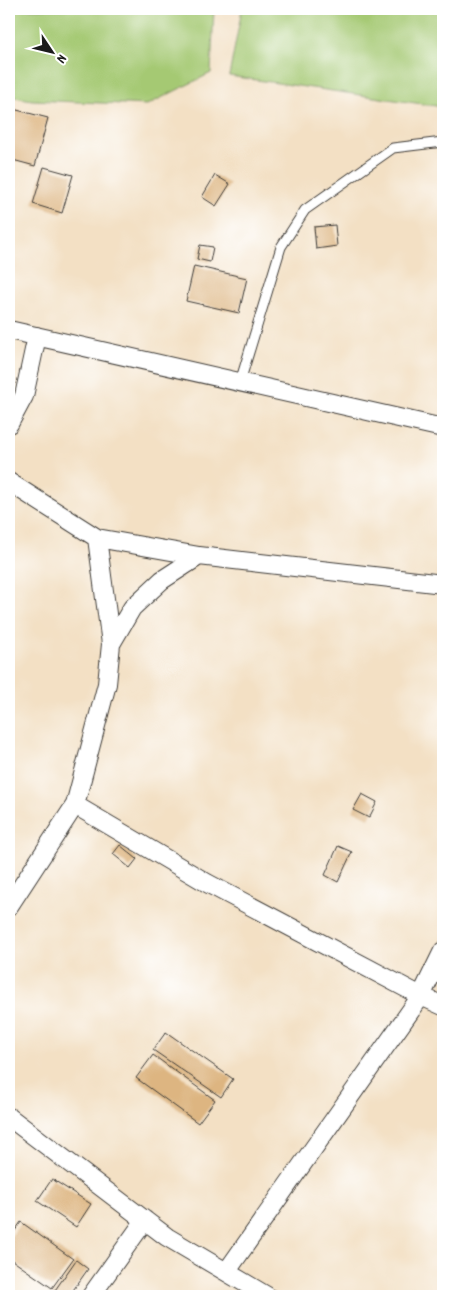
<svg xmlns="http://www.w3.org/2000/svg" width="452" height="1305" font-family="Dekko,sans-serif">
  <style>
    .green { fill: #a5c973; stroke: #607248 }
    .building { fill: #ddb581 }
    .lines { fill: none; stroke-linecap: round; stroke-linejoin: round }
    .lane-casing { stroke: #3c3935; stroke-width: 11 }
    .street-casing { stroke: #3c3935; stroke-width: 20 }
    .lane { stroke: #fff; stroke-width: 9 }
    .street { stroke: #fff; stroke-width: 18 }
  </style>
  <rect width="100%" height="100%" fill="#fff"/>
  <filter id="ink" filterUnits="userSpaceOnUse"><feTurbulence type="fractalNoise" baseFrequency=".02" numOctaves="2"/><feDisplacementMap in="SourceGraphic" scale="10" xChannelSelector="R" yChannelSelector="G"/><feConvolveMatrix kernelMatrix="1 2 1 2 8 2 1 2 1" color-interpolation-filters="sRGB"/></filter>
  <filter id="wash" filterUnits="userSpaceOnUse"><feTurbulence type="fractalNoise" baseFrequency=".0096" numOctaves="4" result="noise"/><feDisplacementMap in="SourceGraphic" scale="20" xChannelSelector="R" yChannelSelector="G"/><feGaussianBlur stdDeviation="1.12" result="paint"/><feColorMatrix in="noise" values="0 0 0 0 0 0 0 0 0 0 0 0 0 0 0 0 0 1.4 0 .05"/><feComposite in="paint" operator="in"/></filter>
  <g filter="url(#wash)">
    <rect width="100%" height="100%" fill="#f3e0c4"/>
    <path class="green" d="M9,9H214L211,73L147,105L32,100L9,96Z
      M242,9H443V107L229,76Z"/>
    <g id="blocks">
      <path class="building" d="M9,108L48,118L35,166L9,159Z
        M44,167L73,175L62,213L33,204Z
        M215,175L230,184L216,206L202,197Z
        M335,225L337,246L316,249L314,227Z
        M200,245L213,247L210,262L197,259Z
        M194,266L247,278L239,313L186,301Z
        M362,794L377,802L369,818L353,810Z
        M120,845L137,859L130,868L113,854Z
        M338,846L352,852L338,882L325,875Z
        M166,1032L233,1079L221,1097L153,1050Z
        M153,1055L215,1100L198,1123L136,1078Z
        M52,1179L91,1204L76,1227L37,1201Z
        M21,1222L73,1259L52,1288L9,1258V1239Z
        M76,1260L88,1269L69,1296H51Z"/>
    </g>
  </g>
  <g filter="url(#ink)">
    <use href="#blocks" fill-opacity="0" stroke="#3c3935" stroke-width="1"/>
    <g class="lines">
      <g class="lane-casing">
        <path id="lane" d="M240,382L281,247L305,210L393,148L443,142"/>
      </g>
      <g class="street-casing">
        <path id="street" d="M9,330L443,428
          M9,424L24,396L37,336
          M9,482L97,538L199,556L443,584
          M111,644L132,608L162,580L199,556
          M75,805L207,883L421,996L443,1006
          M9,906L75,805L107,684L111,644L97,538
          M9,1117L167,1237L267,1296
          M227,1271L421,996L443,951
          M91,1296L145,1220"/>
      </g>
      <use href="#lane" class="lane"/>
      <use href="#street" class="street"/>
    </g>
  </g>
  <rect width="452" height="1305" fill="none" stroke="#fff" stroke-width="30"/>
  <g transform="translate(52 52) rotate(125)" stroke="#ffffff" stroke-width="4" paint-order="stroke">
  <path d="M0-4L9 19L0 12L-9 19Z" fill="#1c1c1c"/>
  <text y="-8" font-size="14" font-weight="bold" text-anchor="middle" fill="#1c1c1c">N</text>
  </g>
</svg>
